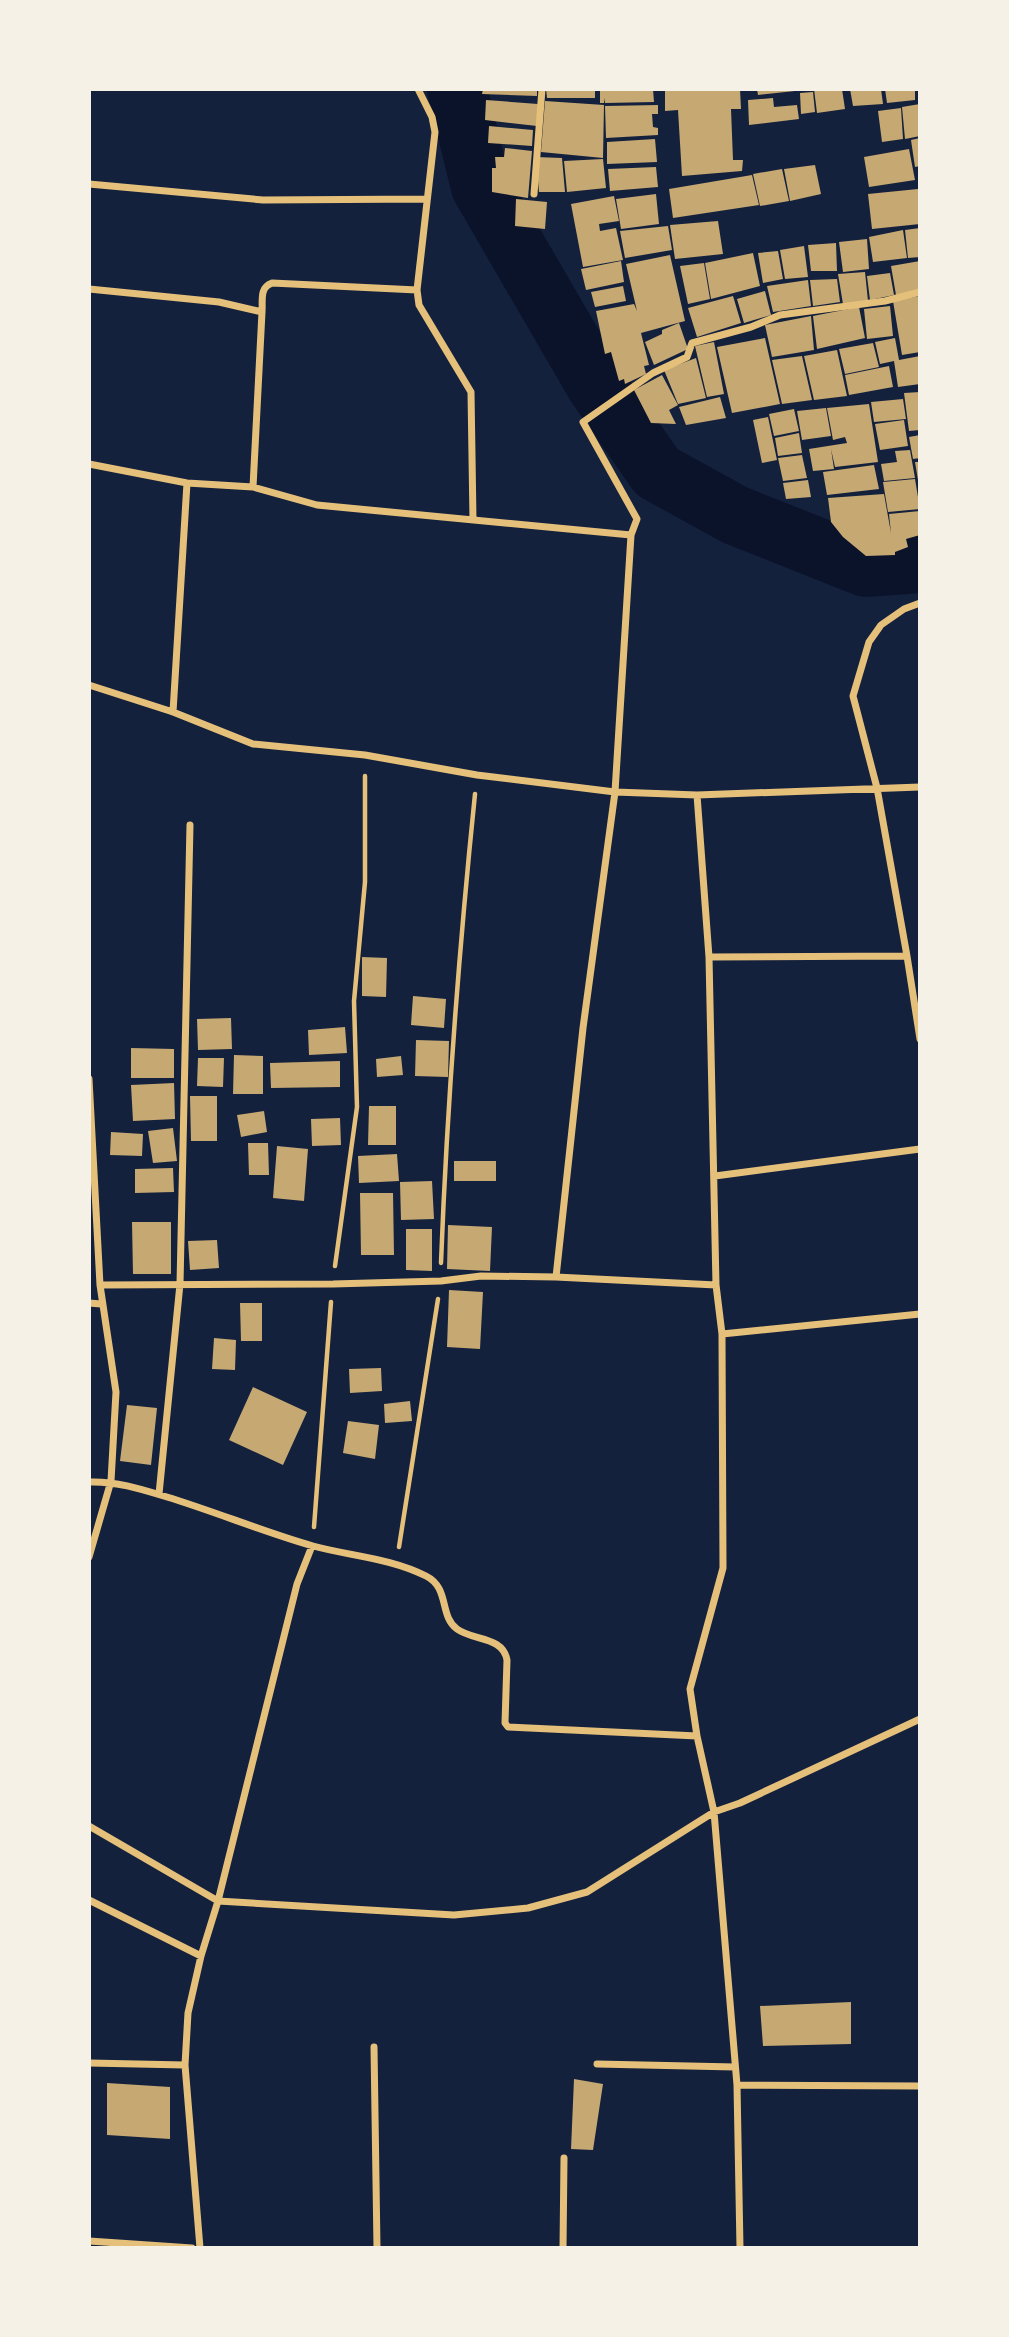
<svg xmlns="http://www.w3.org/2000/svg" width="1009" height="2337" font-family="Inter,sans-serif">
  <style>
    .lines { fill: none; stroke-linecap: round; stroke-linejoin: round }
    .river { stroke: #0b132b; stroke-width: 60 }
    .building { fill: #c6a872 }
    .path { stroke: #e5c07b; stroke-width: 4.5 }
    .minor { stroke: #e5c07b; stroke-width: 7 }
  </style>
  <rect width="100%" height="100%" fill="#14213d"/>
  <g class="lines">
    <path class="river" d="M457,89L481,187L596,385L657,472L735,515L866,567L920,563"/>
  </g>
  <path class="building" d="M483,89H537V96L482,94Z
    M546,89H595V98H547Z
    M600,89H653L654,102L605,103L604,98V103H600Z
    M665,89H740L741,109H731L733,160H743L742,171L682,176L678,110L665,111Z
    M757,89H795V91L758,95Z
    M814,89H842L845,109L817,113Z
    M850,89H881L883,104L853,106Z
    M885,89H915V100L887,103Z
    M813,92L815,112L801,114L800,93Z
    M773,98L774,107L797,105L799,119L749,125L748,100Z
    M486,100L538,104L537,126L485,120Z
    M545,101L604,105L603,158L541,152Z
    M920,104V136L905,139L902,107Z
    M658,105V114H652L653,127L658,128V135L606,138L605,106Z
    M901,108L903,139L882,142L878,111Z
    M489,126L533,130L532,146L488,143Z
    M920,138V166L915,167L911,140Z
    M655,139L657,162L607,164V142Z
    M505,148L532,151L528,198L492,192V168H496L495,157H504Z
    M909,149L915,180L869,187L864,157Z
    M536,157L562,158L565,192H539Z
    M603,159L606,188L567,192L564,161Z
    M815,165L821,194L790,201L784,169Z
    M656,167L658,187L610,191L608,169Z
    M782,169L789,201L760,206L753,174Z
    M752,175L759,205L673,218L669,189Z
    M918,189L920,224L872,229L868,194Z
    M656,194L659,224L621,229L616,199Z
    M614,196L619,221L599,224L600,231L616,228L623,260L583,267L571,204Z
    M516,199L547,202L545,229L515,226Z
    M718,221L723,254L675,259L670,225Z
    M668,226L672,250L625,258L620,231Z
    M920,228V257L908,258L905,230Z
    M903,230L907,258L873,262L869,237Z
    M867,239L869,269L843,272L839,242Z
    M836,243L837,271H811L808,245Z
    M804,246L808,277L785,279L780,250Z
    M778,251L783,279L763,283L758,253Z
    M753,253L760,286L711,299L705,263Z
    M670,255L685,321L641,333L649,365L644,366L646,374L625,384L624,379L619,381L611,352L605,354L596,311L634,304L637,311L626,264Z
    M621,261L624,282L586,290L581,269Z
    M920,261V290L896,295L891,266Z
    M704,263L710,299L688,304L680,266Z
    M865,272L868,301L843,304L838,274Z
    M890,273L894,295L870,300L867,276Z
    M837,279L840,302L813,306L810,280Z
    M808,280L811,306L773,312L767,286Z
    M623,286L626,301L595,307L591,292Z
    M765,291L771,315L744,323L737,299Z
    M733,296L741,323L697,337L688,308Z
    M920,296V352L902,355L893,301Z
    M890,306L893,336L867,339L864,309Z
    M859,307L865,338L817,349L813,316Z
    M811,316L814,350L772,357L765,325Z
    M679,323L688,349L654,365L645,342L662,334V330Z
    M765,338L780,404L732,413L717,347Z
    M895,338L899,360L920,356V384L898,387L894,361L880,364L875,342Z
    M714,342L724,394L707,397L695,346Z
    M873,343L879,367L845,374L839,349Z
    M837,350L847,396L814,400L804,356Z
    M802,356L812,400L782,404L772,360Z
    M696,358L706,398L678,404L664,370Z
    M889,366L893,387L849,395L845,375Z
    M662,375L678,405L669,410L676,424L651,423L634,390Z
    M920,392V430L909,431L904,393Z
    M720,397L726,418L686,425L679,407Z
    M903,399L906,419L874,422L871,402Z
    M869,404L878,462L835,467L831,449L834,469L813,471L809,449L847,443L845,437L833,440L827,408Z
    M826,408L831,436L802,440L797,411Z
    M794,409L799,431L774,436L769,414Z
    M768,417L777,460L762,463L753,420Z
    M904,420L908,446L880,450L875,424Z
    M799,433L802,453L778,456L775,438Z
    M920,435V458L913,459L909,437Z
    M910,450L915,478L884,481L881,464L897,462L895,451Z
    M802,455L807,478L783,481L778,458Z
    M915,462H920V480H918Z
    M874,465L879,489L827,495L823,472Z
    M915,479L920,509L888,512L883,482Z
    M808,480L811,497L786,499L783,483Z
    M884,494L891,533L889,514L920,511V535L906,539L908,547L895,552V555L866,556L843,537L831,522L828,498Z
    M362,957L387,958L386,997L362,996Z
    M413,996L446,999L444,1028L411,1025Z
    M231,1018L232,1049L198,1050L197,1019Z
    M345,1027L347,1053L309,1055L308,1030Z
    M416,1040L449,1041L448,1077L415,1076Z
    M131,1048L174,1049V1078H131Z
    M234,1055L263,1056V1094H233Z
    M401,1056L403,1075L377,1077L376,1059Z
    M198,1058H224L223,1087L197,1086Z
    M340,1061V1087L271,1088L270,1063Z
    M174,1083L175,1119L133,1121L131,1085Z
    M190,1096H217V1141H191Z
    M369,1106H396V1145H368Z
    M264,1111L267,1132L241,1137L237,1115Z
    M340,1118L341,1145L312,1146L311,1119Z
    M173,1128L177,1161L153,1163L148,1131Z
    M111,1132L143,1134L142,1156L110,1155Z
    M248,1143H268L269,1175H249Z
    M277,1146L308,1149L304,1201L273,1198Z
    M397,1154L399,1181L359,1183L358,1156Z
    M454,1161H496V1181H454Z
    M173,1168L174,1192L135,1193V1169Z
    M432,1181L434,1219L401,1220L400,1182Z
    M360,1193H393L394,1255H361Z
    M132,1222H171V1274H133Z
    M448,1225L492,1227L490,1271L447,1269Z
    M406,1229H432V1271L406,1270Z
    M217,1240L219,1268L190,1270L188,1241Z
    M449,1290L483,1292L480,1349L447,1347Z
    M240,1303H262V1341H241Z
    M214,1338L236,1340L235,1370L212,1369Z
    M381,1368L382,1391L350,1393L349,1369Z
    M253,1387L307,1412L283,1465L229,1440Z
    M410,1401L412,1421L385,1423L384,1404Z
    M127,1405L157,1408L151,1465L120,1461Z
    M348,1421L379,1425L375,1459L343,1453Z
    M851,2002V2044L763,2046L760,2006Z
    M574,2079L603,2084L593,2150L571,2149Z
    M107,2083L170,2087V2139L107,2135Z"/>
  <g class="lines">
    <path class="path" d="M441,1263C447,1106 459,950 475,794
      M335,1266L357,1107L354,1001L365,882V776
      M314,1527L331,1302
      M399,1547L438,1299"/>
    <path class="minor" d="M89,184L263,200L427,199
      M534,194L542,89
      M89,289L219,302L262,312L253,487
      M417,290L435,132L432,117L418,89
      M262,312C263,300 259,288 272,283L417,290L419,305L471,392L473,520
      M89,464L187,483L253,487L317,505L631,535
      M920,603L904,609L881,625L869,642L853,696L877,788L907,956L920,1039
      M89,685L173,712L253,744L365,755L477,775L615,792L697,795L920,787
      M173,712L187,483
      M697,795L709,957L716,1285L722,1334L723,1568L690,1689L697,1736L714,1812L737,2085L740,2248
      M709,957L907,956
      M89,1079L100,1285
      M715,1176L920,1149
      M556,1277L583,1028L615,792L631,535L637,519L583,422L653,373L687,357L692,343L751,327L780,315L885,301L920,292
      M89,1303L101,1304
      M722,1334L920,1314
      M89,1482C116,1481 141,1489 167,1497C216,1512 264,1532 313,1546C350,1556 391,1558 426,1576C450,1588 439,1616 457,1629C473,1641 503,1636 507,1660L505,1723L508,1727L697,1736
      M159,1494L180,1284L190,825
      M89,1557L111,1481L116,1392L100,1285L333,1284L441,1281L481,1276L556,1277L716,1285
      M89,1826L218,1901L454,1915L528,1908L587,1892L714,1812L740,1803L920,1719
      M89,1900L201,1956
      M374,2047L377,2248
      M89,2063L185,2065
      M597,2064L735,2067
      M737,2085L920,2086
      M89,2241L192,2248
      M200,2248L185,2065L188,2013L201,1956L218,1901L297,1584L312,1546
      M563,2248L564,2158"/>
  </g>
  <rect width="1009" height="2337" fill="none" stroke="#f6f1e7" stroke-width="182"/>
</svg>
